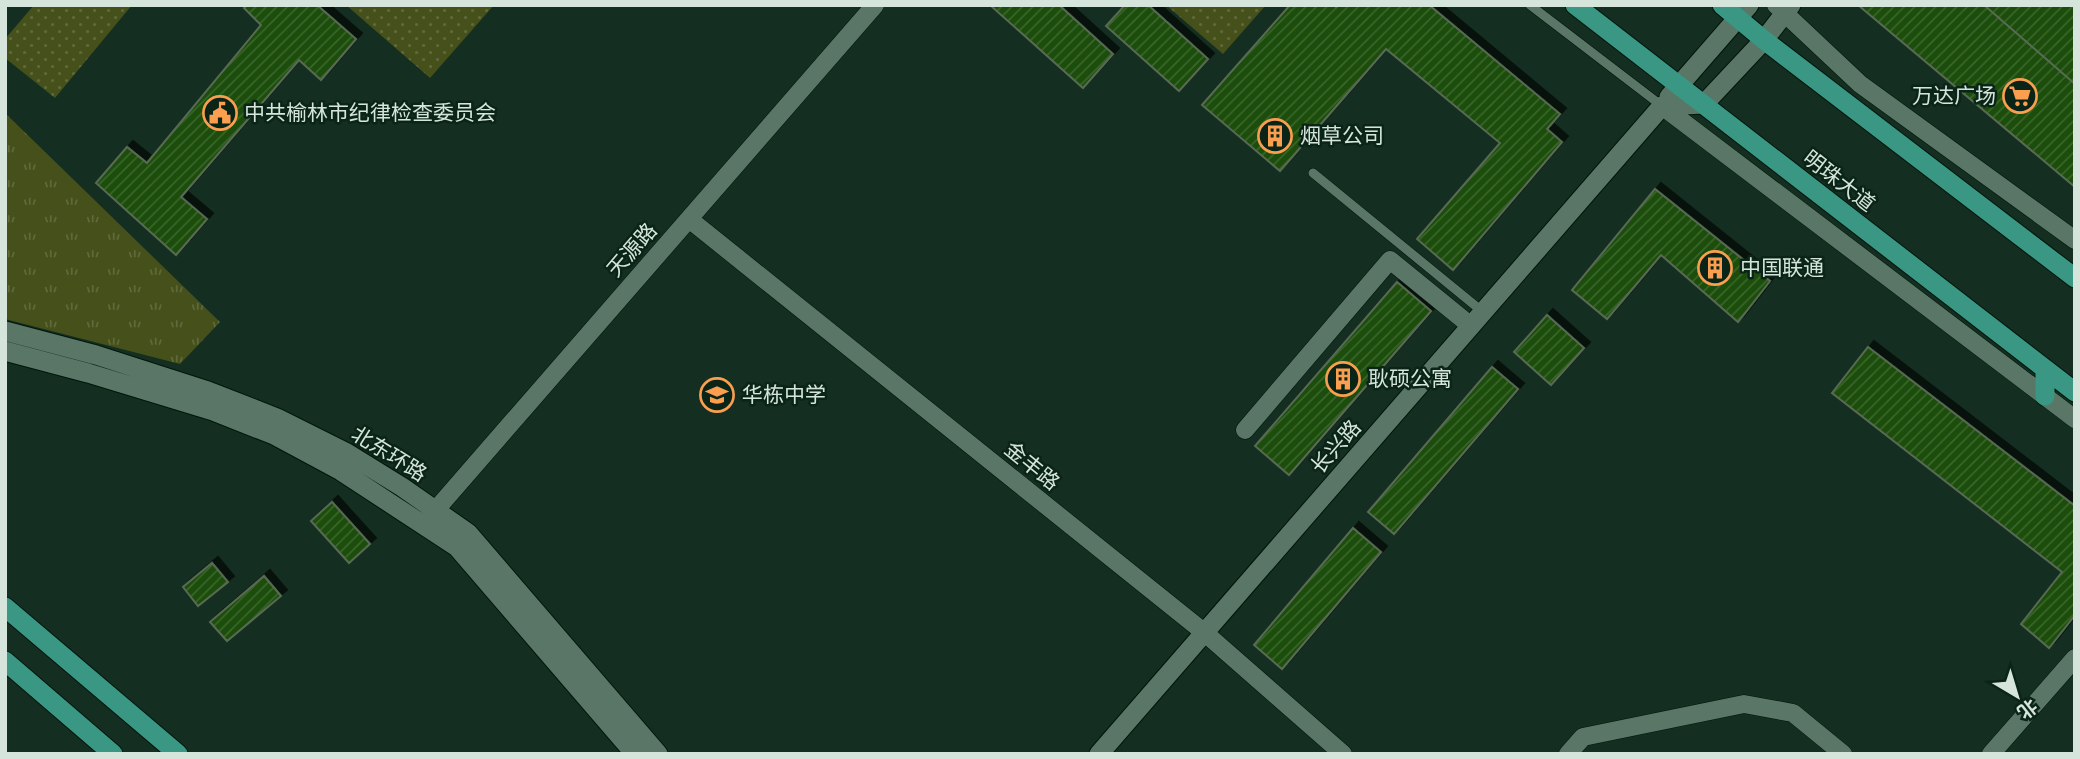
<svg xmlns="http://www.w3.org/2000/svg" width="2080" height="759" font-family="'Fira Sans','Noto Sans SC',sans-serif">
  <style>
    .grass { fill: url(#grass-dots) }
    .park { fill: url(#park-tufts) }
    .building { fill: url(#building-hatch); stroke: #586a53; stroke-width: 2; filter: url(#shadow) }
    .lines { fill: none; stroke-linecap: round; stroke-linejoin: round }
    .service-casing { stroke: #00160a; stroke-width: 10 }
    .minor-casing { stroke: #00160a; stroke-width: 19 }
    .tertiary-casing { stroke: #00160a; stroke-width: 21 }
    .secondary-casing { stroke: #00160a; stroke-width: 21 }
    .primary-casing { stroke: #00160a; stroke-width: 21 }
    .service { stroke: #5a7666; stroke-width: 9 }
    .minor { stroke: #5a7666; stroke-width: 18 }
    .tertiary { stroke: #5a7666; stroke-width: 19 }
    .secondary { stroke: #5a7666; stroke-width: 19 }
    .primary { stroke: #399784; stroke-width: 19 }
    .labels { text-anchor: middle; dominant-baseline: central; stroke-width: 5; stroke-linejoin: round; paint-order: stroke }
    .poi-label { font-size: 21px; fill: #d5e5db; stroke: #0a2418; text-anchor: start }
    .street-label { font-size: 21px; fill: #d5e5db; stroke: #0a2418 }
  </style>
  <defs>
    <pattern id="grass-dots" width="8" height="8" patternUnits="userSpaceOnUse" patternTransform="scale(1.75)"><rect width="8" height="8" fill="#45501a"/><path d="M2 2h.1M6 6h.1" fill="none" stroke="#5f693b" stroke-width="1.8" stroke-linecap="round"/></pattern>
    <pattern id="park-tufts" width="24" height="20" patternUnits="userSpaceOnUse" patternTransform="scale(1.75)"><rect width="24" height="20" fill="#45501a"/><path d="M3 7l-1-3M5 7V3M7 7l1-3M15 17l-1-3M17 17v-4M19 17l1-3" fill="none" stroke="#5f693b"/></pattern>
    <pattern id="building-hatch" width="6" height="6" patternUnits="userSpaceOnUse" patternTransform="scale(1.75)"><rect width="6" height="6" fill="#1a4d07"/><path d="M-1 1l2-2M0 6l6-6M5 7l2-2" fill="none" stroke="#3a662b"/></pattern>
    <filter id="shadow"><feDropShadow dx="6" dy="-6" stdDeviation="0" flood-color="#0009"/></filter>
  </defs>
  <rect width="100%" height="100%" fill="#142e21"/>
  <path class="grass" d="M34,5H132L55,98L5,58V39Z
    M346,5H494L430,78Z
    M1166,5H1266L1223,54Z"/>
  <path class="park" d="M5,113L220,322L180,364L5,319Z"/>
  <path class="building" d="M247,5H317L356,39L321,80L299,60L181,197L207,219L176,255L96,183L127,147L147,163L261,25L244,8Z
    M990,5H1059L1113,54L1083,88Z
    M1125,5H1148L1208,59L1179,91L1106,26Z
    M1290,5H1335L1336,7L1338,5H1429L1560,114L1547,129L1562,142L1453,270L1417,239L1500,143L1386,49L1280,171L1202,105Z
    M1858,5H2075V187Z
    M1984,5H2075V84Z
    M1655,189L1770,281L1738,322L1661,255L1607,319L1572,290Z
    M1397,282L1431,311L1289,475L1255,446Z
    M1547,315L1584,348L1551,385L1514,352Z
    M1868,347L2075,506V615L2049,648L2021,624L2062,572L1832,393Z
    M1492,367L1518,389L1394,534L1368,512Z
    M332,502L370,544L349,563L311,521Z
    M1353,528L1381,552L1282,669L1254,645Z
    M212,563L228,582L198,606L183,587Z
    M264,576L281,596L227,641L210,622Z"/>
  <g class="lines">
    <g class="service-casing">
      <path id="service" d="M1530,5L1662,106
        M1313,173L1483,312"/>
    </g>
    <g class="minor-casing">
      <path id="minor" d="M1776,5L1860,84L2075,240
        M1662,106L2075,419
        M689,219L1205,633L1343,754
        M1245,430L1390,260L1471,326
        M427,520L875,5
        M1568,754L1583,737L1744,704L1793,713L1843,754
        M1991,754L2075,658"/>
    </g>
    <g class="tertiary-casing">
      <path id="tertiary" d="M1099,754L1662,106"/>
    </g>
    <g class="secondary-casing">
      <path id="secondary" d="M1669,97L1749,5
        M1662,106L1704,104L1764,40L1791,5
        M5,331L96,355L208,391L277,418L347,453L402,487L468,533L658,754
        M5,351L88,373L213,411L274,435L341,471L457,547L635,754"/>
    </g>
    <g class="primary-casing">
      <path id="primary" d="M1575,5L2075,392
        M1722,5L1764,40L2075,278
        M2045,396V369
        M5,607L178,754
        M5,661L113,754"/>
    </g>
    <use href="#service" class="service"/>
    <use href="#minor" class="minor"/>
    <use href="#tertiary" class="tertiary"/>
    <use href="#secondary" class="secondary"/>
    <use href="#primary" class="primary"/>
  </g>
  <defs>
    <g id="supermarket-ring" transform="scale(1.75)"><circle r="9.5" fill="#0a2418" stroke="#fa9f4f" stroke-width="1.5"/><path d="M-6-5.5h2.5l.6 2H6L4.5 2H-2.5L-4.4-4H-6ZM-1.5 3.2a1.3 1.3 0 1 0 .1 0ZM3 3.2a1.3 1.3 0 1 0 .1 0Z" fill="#fa9f4f"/></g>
    <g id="civic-ring" transform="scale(1.75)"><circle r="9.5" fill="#0a2418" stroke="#fa9f4f" stroke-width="1.5"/><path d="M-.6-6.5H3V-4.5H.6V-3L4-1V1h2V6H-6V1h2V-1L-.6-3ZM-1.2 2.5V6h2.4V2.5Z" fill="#fa9f4f"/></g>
    <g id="building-ring" transform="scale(1.75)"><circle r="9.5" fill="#0a2418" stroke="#fa9f4f" stroke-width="1.5"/><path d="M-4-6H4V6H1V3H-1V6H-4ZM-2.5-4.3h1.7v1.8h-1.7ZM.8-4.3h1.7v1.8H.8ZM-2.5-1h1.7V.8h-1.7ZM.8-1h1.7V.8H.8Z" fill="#fa9f4f"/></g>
    <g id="school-ring" transform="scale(1.75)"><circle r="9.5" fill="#0a2418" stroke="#fa9f4f" stroke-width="1.5"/><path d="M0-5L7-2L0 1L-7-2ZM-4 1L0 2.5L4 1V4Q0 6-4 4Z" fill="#fa9f4f"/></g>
  </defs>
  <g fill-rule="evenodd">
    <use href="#supermarket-ring" x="2020" y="96"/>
    <use href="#civic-ring" x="220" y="113"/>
    <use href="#building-ring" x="1275" y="136"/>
    <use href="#building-ring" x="1715" y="268"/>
    <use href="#building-ring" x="1343" y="379"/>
    <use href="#school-ring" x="717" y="395"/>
  </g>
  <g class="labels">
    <g class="poi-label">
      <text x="1996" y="96" text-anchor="end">万达广场</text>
      <text x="244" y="113">中共榆林市纪律检查委员会</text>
      <text x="1300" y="136">烟草公司</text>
      <text x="1740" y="268">中国联通</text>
      <text x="1368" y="379">耿硕公寓</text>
      <text x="742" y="395">华栋中学</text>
    </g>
    <g class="street-label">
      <text transform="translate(1839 181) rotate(38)">明珠大道</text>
      <text transform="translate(632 250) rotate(-49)">天源路</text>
      <text transform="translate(1336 447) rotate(-49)">长兴路</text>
      <text transform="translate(389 454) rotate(32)">北东环路</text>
      <text transform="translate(1032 466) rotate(39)">金丰路</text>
    </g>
  </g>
  <rect width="2080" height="759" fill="none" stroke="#d5e5db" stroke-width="14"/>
  <g transform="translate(2017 696) rotate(142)" stroke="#0a2418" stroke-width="5" paint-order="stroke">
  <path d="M0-5L12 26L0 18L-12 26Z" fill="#d5e5db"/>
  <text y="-10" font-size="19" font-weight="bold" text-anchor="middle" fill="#d5e5db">北</text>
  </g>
</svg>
